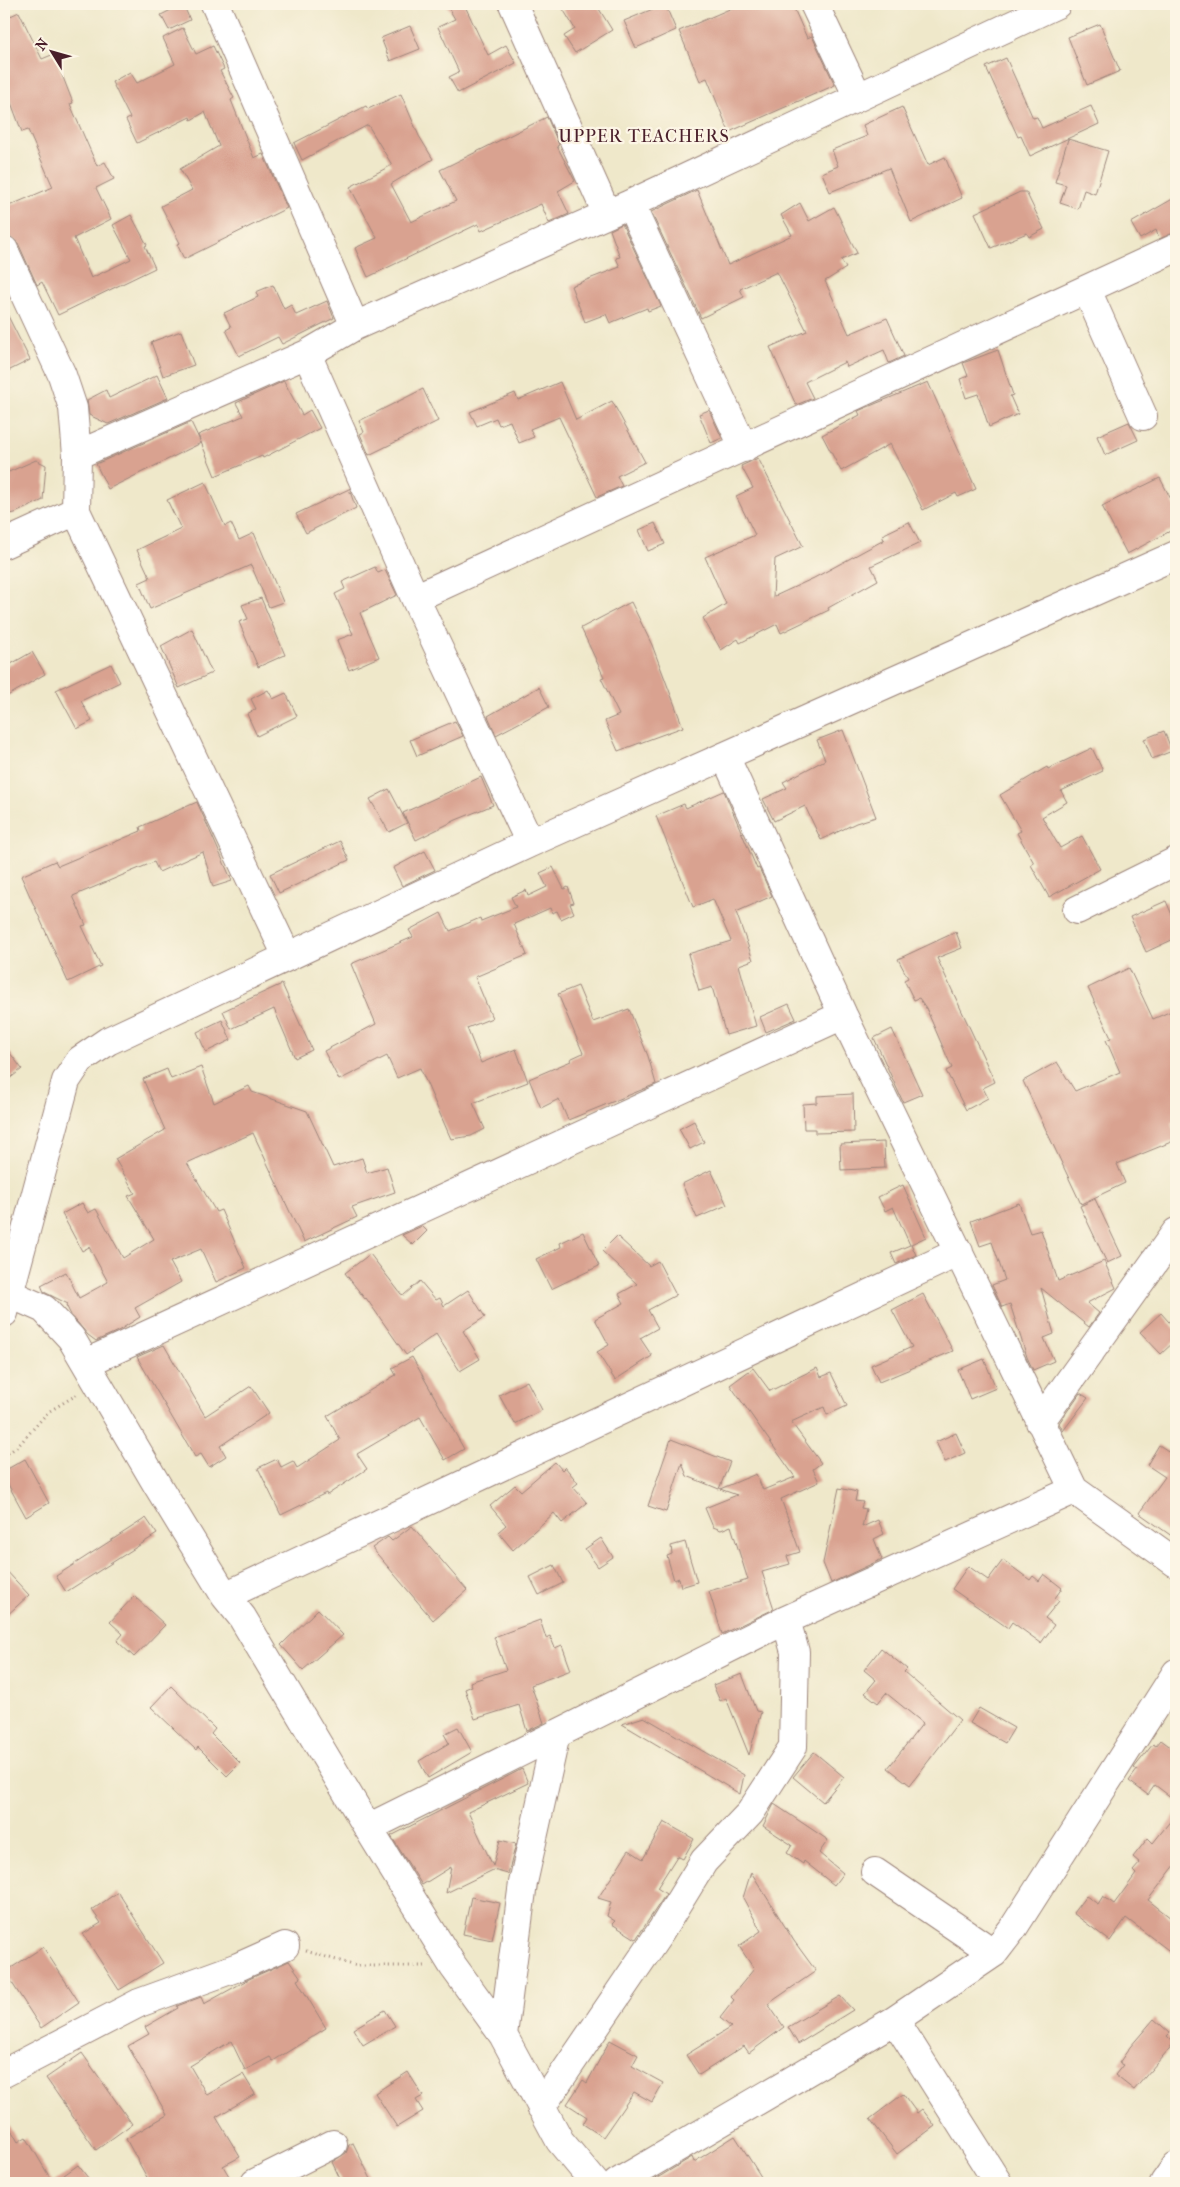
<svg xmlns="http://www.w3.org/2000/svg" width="1180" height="2187" font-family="'IM FELL French Canon',serif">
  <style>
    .building { fill: #d9a290 }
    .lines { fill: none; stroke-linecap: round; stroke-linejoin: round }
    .minor-casing { stroke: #9c847a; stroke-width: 30 }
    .path { stroke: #9c847a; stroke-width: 3; stroke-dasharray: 1 4; stroke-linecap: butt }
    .minor { stroke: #fff; stroke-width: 28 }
    .labels { text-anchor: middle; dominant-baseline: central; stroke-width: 4.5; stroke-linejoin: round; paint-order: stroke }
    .quarter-label { font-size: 18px; letter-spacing: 1px; fill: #4a1f2b; stroke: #fcf5e5 }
  </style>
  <rect width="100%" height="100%" fill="#fcf5e5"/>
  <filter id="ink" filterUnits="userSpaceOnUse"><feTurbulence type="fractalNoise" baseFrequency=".02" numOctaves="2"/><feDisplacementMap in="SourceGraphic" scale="10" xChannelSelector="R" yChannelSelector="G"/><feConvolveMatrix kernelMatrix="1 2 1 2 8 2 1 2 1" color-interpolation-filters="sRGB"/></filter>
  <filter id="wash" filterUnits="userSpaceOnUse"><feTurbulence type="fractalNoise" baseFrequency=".0096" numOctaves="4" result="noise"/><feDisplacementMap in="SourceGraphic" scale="20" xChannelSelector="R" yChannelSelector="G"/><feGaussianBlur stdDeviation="1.12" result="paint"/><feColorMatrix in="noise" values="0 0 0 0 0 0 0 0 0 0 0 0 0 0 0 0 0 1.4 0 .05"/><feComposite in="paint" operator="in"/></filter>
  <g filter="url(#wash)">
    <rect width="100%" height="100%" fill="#efe8ca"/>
    <g id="blocks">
      <path class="building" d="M183,4L190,20L169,30L161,15Z
        M446,4H464L488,55L506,45L516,63L458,93L449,77L459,72L438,27L455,19Z
        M560,4H596L612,30L575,53L564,36L575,29Z
        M665,4L676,30L636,48L624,21Z
        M741,4H792L807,38L812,36L835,85L729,132L707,78L700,81L679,31Z
        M19,12L42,59L54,54L73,103L70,104L97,166L105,162L114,179L96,188L111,219L74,238L91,278L131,259L113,225L131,215L147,245L145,246L155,268L58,315L42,282L37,285L18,243L9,236L4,225V208L53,187L28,130L22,132L4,84V19Z
        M1100,24L1120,71L1087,85L1068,37Z
        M410,26L420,49L390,61L381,38Z
        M183,28L196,54L213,46L224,69L220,71L234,98L231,100L254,158L263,154L287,208L184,259L177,244L180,243L161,206L192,190L180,169L219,146L205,112L191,120L190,117L137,143L126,120L130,118L112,82L130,72L137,83L175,64L163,38Z
        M1006,58L1033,118L1037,117L1042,128L1091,106L1099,124L1030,156L1021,136L1018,137L986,67Z
        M401,94L419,136L433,159L391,184L411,222L456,201L440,170L547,117L559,145L557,146L575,181L558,191L569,214L549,223L541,204L481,231L478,224L368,277L355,248L377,238L350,187L392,165L368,125L302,160L294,143L366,106L368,109Z
        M902,107L928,165L945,157L962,198L911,222L889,168L830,192L822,173L838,166L832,150L867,136L863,125Z
        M1068,139L1108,151L1095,194L1084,190L1078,209L1060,203L1066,185L1055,182Z
        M697,190L728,265L792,235L781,215L800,203L809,221L834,207L857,253L841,260L846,268L825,281L849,334L887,318L904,356L889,363L884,350L847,367L845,362L805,382L813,398L796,405L770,347L807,331L777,272L740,289L744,297L701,318L651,212Z
        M1020,192H1026L1044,229L1029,237L1027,233L991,248L975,213Z
        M1176,197V232L1159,239L1156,230L1140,239L1131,223Z
        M622,224L661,306L648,311L647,308L610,323L606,314L585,322L571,286L620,267L616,258L620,257L610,230Z
        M273,285L284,309L291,305L296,315L327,301L334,318L282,344L278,337L239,356L226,330L231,327L224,313L258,297L256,292Z
        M4,308L30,360L4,373Z
        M181,331L194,365L163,376L151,342Z
        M998,350L1013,395L1010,396L1018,414L989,427L978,394L966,398L960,379L968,376L963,363Z
        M157,375L168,398L108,424L89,415L87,400L106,390L109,398Z
        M284,381L302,415L310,410L320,428L263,458L262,456L215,476L198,435L243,416L236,403Z
        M560,382L576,420L612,401L645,462L617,476L622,486L597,497L559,417L530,429L534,437L519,443L510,421L499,425L496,418L477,426L470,412L515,393L518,400Z
        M928,382L976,489L958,497L956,493L923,510L890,444L841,471L822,435L860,415L858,411Z
        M423,389L438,421L369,455L360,434L364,432L359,421Z
        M709,410L722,438L711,443L699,414Z
        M191,422L201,443L108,489L96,464Z
        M1129,422L1138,440L1105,455L1097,436Z
        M758,458L803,546L775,559L773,597L814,578L884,540L882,535L909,522L920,543L871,566L878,580L828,608L829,610L781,633L777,624L740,643L738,639L721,650L703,618L726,604L705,557L755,535L736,496L753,488L741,466Z
        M36,460L46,465L43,500L15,513L4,515V474Z
        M1160,478L1176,509V528L1127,554L1102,506Z
        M205,482L225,526L231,523L239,540L254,533L283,602L269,607L251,565L150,609L139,583L150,578L137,550L181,529L167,500Z
        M349,489L356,508L306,533L296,514Z
        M655,523L665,544L648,551L639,530Z
        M375,567L378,573L385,570L397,595L360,613L379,657L349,670L337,640L353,634L335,594L345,589L342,582Z
        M261,598L285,655L258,667L239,622L248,619L242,605Z
        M631,602L652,645L683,727L618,751L605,721L619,715L601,678L604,677L581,628Z
        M192,629L212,673L179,688L161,646Z
        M32,652L45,674L4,698V668Z
        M111,664L120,682L81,701L92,721L77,729L56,690Z
        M539,687L549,707L496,735L488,716Z
        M268,690L273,699L286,693L297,716L257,736L247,714L256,709L251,699Z
        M455,721L463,736L417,756L410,740Z
        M843,730L876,817L856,823L821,840L805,806L774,821L763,799L787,788L783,782L825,760L817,740Z
        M1164,731L1172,751L1152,759L1144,739Z
        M1092,748L1103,771L1061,791L1067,802L1042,817L1060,848L1082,836L1100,869L1049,897L1031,865L1034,863L1017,833L1021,831L1000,795L1047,767L1048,769Z
        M481,777L493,805L456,820L416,840L403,813Z
        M389,789L407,823L389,832L370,799Z
        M724,791L757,869L759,868L772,896L736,912L753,960L739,965L756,1026L726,1035L712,987L699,991L688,954L731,941L713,899L693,907L656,816L684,804L686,808Z
        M197,802L232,881L213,887L203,852L159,872L154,862L73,896L86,925L82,926L101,966L68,982L21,876L55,861L58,866L141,831L140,827Z
        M340,841L349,860L279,893L270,874Z
        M425,851L435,870L402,886L393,868Z
        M553,867L564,889L568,887L574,903L570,904L574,913L561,919L557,911L552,913L550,908L514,924L527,955L475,977L492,1018L467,1028L481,1063L516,1049L528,1082L473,1103L485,1129L471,1136L451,1139L420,1068L397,1078L387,1056L339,1080L324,1051L376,1024L351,964L413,937L409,930L441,913L450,931L480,918L481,921L516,907L511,897L526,890L528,896L547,887L540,873Z
        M1166,901L1176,924V938L1146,952L1130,917Z
        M956,932L962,948L937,958L995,1082L983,1088L988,1098L966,1110L946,1071L952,1068L926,1008L919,998L914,1000L904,980L908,978L898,959Z
        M1129,968L1153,1019L1176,1009V1120L1171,1123L1176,1140L1117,1164L1125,1183L1081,1204L1023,1081L1057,1062L1075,1091L1120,1072L1106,1040L1111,1038L1088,988Z
        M282,984L312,1050L295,1058L274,1009L231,1029L223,1011Z
        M578,986L593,1022L629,1009L648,1056L656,1084L568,1120L559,1099L541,1108L529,1079L571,1061L570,1059L583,1053L558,994Z
        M789,1004L796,1019L766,1032L760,1017Z
        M222,1020L231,1040L206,1052L197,1032Z
        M892,1029L922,1094L903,1102L874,1038Z
        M4,1045L22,1069L4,1083Z
        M201,1067L214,1103L249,1086L252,1092L307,1111L333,1167L362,1158L367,1173L387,1167L395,1192L352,1207L357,1217L304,1242L253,1133L187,1163L216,1212L221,1210L246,1268L216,1282L201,1249L170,1262L181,1282L135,1308L140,1317L118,1331L96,1341L88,1335L71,1315L66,1305L68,1304L44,1292L41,1285L66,1272L79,1298L108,1282L89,1247L82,1251L62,1214L82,1203L88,1213L96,1209L123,1258L154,1239L128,1196L135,1193L115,1159L165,1130L143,1079L167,1069L171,1079Z
        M853,1094L854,1132L815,1133V1129H804L803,1104L817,1103V1096Z
        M694,1121L704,1142L690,1149L679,1129Z
        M884,1142L885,1168L841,1170L840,1144Z
        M711,1170L727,1205L697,1218L682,1184Z
        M903,1185L926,1237L911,1244L916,1255L896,1264L891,1253L910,1245L893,1207L885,1211L878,1197Z
        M1095,1199L1122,1256L1107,1263L1080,1206Z
        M1019,1203L1030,1233L1041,1230L1058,1281L1104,1261L1116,1288L1087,1303L1099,1313L1089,1327L1041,1288L1054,1334L1044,1338L1054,1361L1033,1370L1027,1357L1010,1304L1002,1307L992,1285L1005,1280L992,1242L980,1246L971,1221Z
        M422,1226L427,1231L413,1245L402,1235Z
        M583,1232L599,1266L551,1289L536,1259L561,1247L560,1243Z
        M617,1236L649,1266L658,1261L676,1295L648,1310L658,1328L640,1338L652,1356L615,1380L597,1352L609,1345L595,1319L624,1303L619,1294L637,1284L602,1251Z
        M370,1254L401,1294L404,1295L420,1281L436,1300L440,1298L444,1306L468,1290L485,1317L463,1331L480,1359L460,1371L436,1334L406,1355L366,1298L365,1299L345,1273Z
        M923,1294L953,1351L879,1382L871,1365L912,1347L892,1310Z
        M1161,1313L1176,1330V1340L1161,1354L1140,1332Z
        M164,1345L205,1416L251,1386L269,1413L220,1446L226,1456L209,1467L201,1454L195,1457L137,1357Z
        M412,1357L464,1449L445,1460L420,1417L357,1454L367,1469L327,1495L326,1493L281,1515L258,1468L277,1459L281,1467L293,1461L297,1468L340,1440L327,1416L396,1375L392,1368Z
        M984,1359L996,1388L970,1399L958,1370Z
        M753,1368L770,1391L817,1368L821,1377L831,1373L847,1406L827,1415L824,1407L791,1422L821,1463L813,1469L819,1482L781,1499L800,1552L787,1556L790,1564L762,1572L774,1609L722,1634L709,1591L748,1580L731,1526L721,1530L713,1527L705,1508L737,1495L720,1489L756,1474L763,1490L795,1477L730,1385Z
        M527,1381L542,1410L515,1424L499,1395Z
        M1080,1393L1088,1398L1063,1431L1059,1423Z
        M956,1433L965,1453L945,1462L936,1442Z
        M671,1439L730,1462L719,1489L687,1476L682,1463L666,1512L648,1506Z
        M1159,1445L1176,1456V1539L1139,1513L1165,1477L1147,1465Z
        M25,1459L49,1503L26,1517L4,1477V1471Z
        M555,1462L562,1470L565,1467L578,1483L573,1487L587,1503L562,1523L554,1513L513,1550L498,1532L506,1525L490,1506L515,1485L521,1491Z
        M839,1488L857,1492L855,1501L863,1502L861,1508L866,1509L862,1527L878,1520L884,1534L874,1539L882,1559L831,1583L823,1563Z
        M146,1518L157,1534L66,1592L56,1576Z
        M412,1526L467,1590L433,1620L372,1548L388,1537L392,1541Z
        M601,1538L613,1557L598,1567L585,1549Z
        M685,1542L697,1582L681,1587L679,1578L674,1580L667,1556L672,1554L671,1546Z
        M1003,1560L1030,1580L1033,1576L1039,1581L1044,1574L1062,1588L1055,1598L1059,1601L1045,1618L1054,1625L1041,1643L1012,1622L1008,1628L952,1589L968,1566L988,1580Z
        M554,1565L563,1583L539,1595L530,1577Z
        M4,1568L29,1595L4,1618Z
        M134,1596L165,1625L134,1657L117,1641L123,1634L110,1622Z
        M318,1609L343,1635L303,1670L281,1645Z
        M540,1620L546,1638L550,1636L555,1648L562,1645L571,1670L531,1685L544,1723L527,1731L519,1705L475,1719L465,1689L472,1686L470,1682L506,1670L494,1637Z
        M881,1648L907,1669L904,1672L960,1720L910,1785L888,1768L923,1723L886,1693L878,1703L865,1693L876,1680L864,1670Z
        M742,1674L756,1711L761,1712L749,1755L726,1698L720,1701L713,1685Z
        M171,1686L215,1729L211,1734L240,1763L227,1776L198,1747L196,1750L151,1707Z
        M979,1708L1014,1728L1005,1743L970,1723Z
        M644,1717L744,1775L740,1794L622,1724Z
        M458,1727L472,1752L428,1778L419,1761L449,1743L444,1734Z
        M1161,1740L1176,1751V1801L1155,1785L1148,1795L1129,1781L1137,1770L1134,1768L1153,1744L1156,1746Z
        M814,1752L844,1777L823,1802L793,1777Z
        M522,1769L528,1783L468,1812L493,1866L500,1840L516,1844L508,1874L493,1870L446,1893L451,1867L422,1885L391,1836Z
        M774,1804L828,1840L819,1853L843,1873L834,1885L804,1861L803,1864L787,1853L792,1845L763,1826Z
        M1176,1814V1864L1148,1900L1176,1922V1956L1126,1918L1110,1941L1073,1913L1086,1896L1098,1904L1103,1896L1114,1904L1136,1874L1133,1871L1140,1863L1133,1857L1148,1838L1153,1843Z
        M664,1822L694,1839L683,1859L677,1856L657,1888L666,1894L636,1939L612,1924L615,1921L607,1916L611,1902L598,1898L629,1850L643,1859Z
        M751,1872L794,1941L816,1971L768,2004L784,2027L749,2053L744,2046L699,2075L686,2055L731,2027L720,2018L734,2000L731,1997L754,1969L739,1946L761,1931L743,1898Z
        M118,1892L163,1963L119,1990L83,1934L101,1923L92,1910Z
        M471,1897L500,1903L492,1940L463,1934Z
        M43,1947L79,2002L41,2028L5,1972Z
        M289,1961L301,1978L297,1980L326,2028L273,2061L270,2057L245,2070L231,2041L190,2066L207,2095L243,2074L255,2094L216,2117L240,2157L223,2166L229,2176L216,2183H150L126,2139L167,2115L128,2046L149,2034L145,2027L178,2008L177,2006L201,1997L204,2004L249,1979Z
        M840,1996L853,2010L798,2044L788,2027Z
        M385,2010L395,2026L363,2045L353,2029Z
        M1154,2019L1170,2033L1167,2036L1174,2043L1134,2090L1115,2075L1123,2065L1119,2063L1130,2047Z
        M610,2040L638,2055L632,2066L663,2083L652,2102L634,2092L603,2137L583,2124L587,2117L567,2104L583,2080L587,2083Z
        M82,2053L132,2124L96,2150L46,2078Z
        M408,2072L423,2096L416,2100L423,2111L397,2127L375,2093Z
        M903,2094L917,2113L922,2109L935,2126L897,2154L870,2119Z
        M4,2117L18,2142L26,2137L53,2183L78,2165L92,2183H4Z
        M735,2136L765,2183H649L692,2157L694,2162Z
        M353,2143L373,2183H342L332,2162L346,2153L349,2145Z"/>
    </g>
  </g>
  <g filter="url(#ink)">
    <use href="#blocks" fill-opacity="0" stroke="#9c847a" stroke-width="1"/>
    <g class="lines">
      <g class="minor-casing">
        <path id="minor" d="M215,4L355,326L307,354L415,598L530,843
          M513,4L607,214
          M814,4L858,97
          M630,204L744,448
          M4,250L62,375L73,408L77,455L76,511L287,956
          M1087,290L1143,416
          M355,326L630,204L1057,4
          M77,455L307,354
          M4,544L76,511
          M415,598L1176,248
          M725,756L843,1015L1074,1490L1176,1563
          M1077,910L1176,861
          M8,1293L44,1309L71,1338L156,1483L225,1596L242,1617L368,1828L453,1966L503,2035L560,2141L595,2183
          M4,1313L66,1081L80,1060L108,1041L530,843L1176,555
          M86,1363L843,1015
          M1040,1422L1176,1232
          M225,1596L959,1252
          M368,1828L786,1620L1074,1490
          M875,1872L994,1953
          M895,2020L998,2183
          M503,2035L523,1883L556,1734
          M4,2073L139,2003L238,1967L285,1946
          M541,2107L661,1931L704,1861L750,1813L793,1747L795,1652L786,1620
          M255,2183L333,2144
          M617,2183L895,2020L994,1953L1014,1927L1176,1673
          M1164,2183L1176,2166"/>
      </g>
      <path class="path" d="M4,1456L18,1446L48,1412L78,1394
        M306,1951L357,1966H425"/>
      <use href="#minor" class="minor"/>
    </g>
  </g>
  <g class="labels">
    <g class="quarter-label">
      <text x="644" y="136">UPPER TEACHERS</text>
    </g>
  </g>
  <rect width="1180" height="2187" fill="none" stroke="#fcf5e5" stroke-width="20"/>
  <g transform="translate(52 52) rotate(307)" stroke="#fcf5e5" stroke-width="4" paint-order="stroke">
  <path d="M0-4L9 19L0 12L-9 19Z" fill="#4a1f2b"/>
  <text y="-8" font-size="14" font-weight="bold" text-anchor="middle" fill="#4a1f2b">N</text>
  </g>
</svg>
